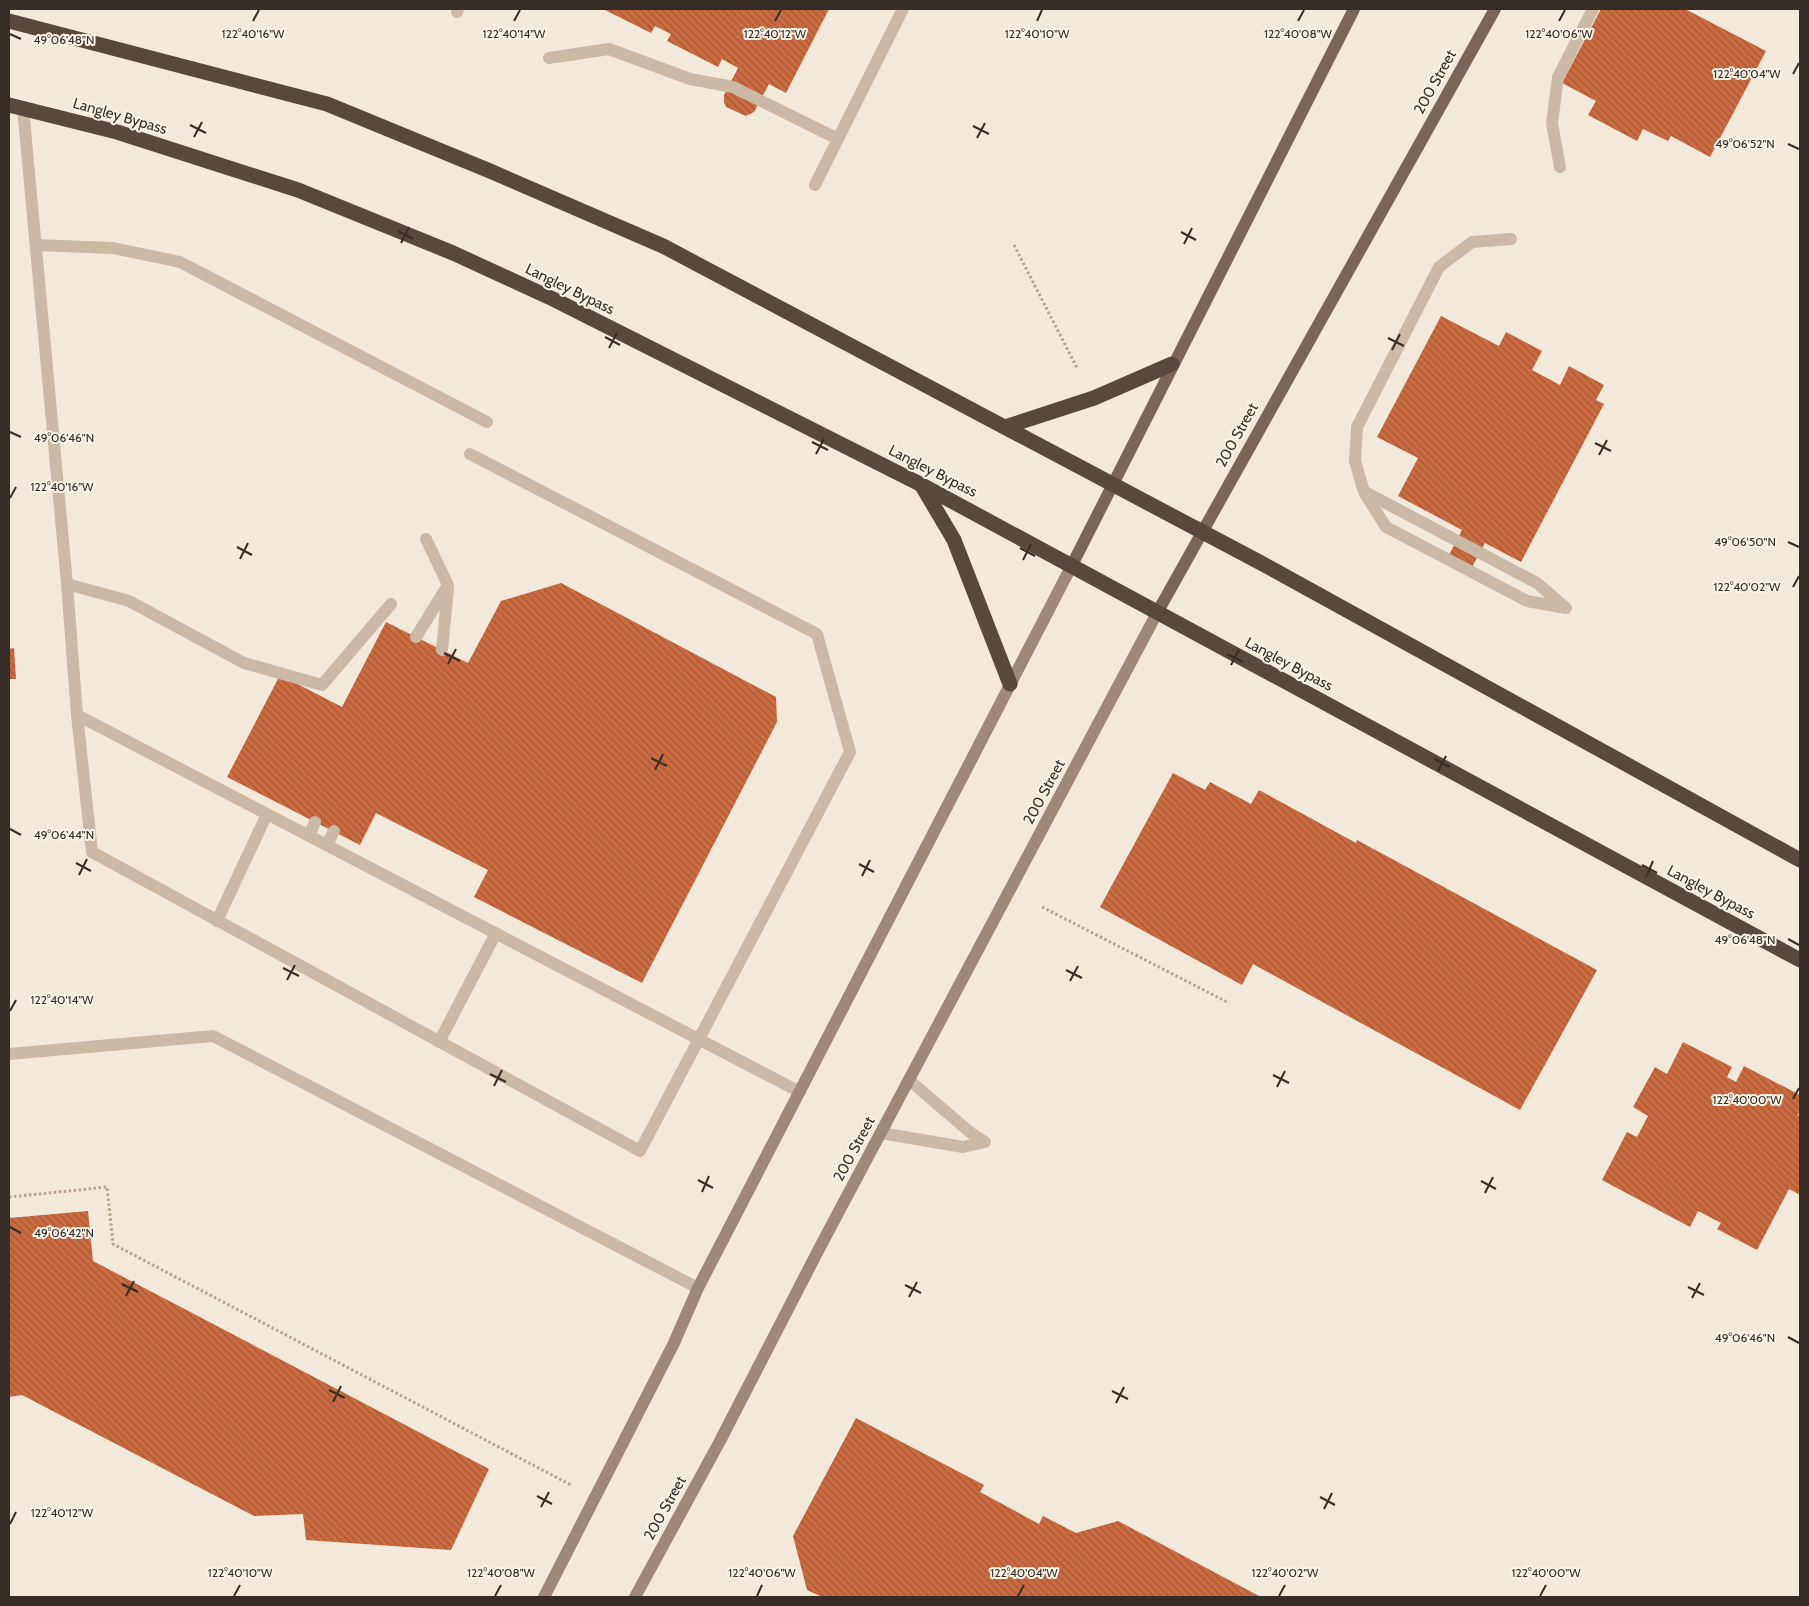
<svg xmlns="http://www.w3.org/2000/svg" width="1809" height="1606" font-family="Cabin,sans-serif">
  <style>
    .building { fill: url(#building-back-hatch) }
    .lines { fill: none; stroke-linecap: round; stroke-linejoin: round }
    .path { stroke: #b7a390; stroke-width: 3; stroke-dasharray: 2.5 2.5; stroke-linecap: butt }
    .lane { stroke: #cbb9a6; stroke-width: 12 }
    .secondary { stroke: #9f8877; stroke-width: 12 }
    .primary { stroke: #7a6558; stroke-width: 12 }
    .highway { stroke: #58483e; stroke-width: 15 }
    .ticks { fill: none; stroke: #372d27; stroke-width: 2 }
    .labels { text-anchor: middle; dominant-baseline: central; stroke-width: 4; stroke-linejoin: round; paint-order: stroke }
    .street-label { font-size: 15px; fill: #372d27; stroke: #faf3e7 }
    .ticks-label { font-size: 12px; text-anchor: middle; fill: #372d27; stroke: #faf3e7; stroke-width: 4; stroke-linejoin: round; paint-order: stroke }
  </style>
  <defs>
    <pattern id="building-back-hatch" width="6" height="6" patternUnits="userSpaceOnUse" patternTransform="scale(1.25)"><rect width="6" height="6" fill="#ca6b41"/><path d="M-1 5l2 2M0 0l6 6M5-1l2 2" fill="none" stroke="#a55836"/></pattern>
  </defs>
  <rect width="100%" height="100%" fill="#f3e9db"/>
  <path class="building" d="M603,9H829L786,93L769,84L754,112L746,116L726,107L724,101V95L738,68L722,59L718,67L667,41L671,34L655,26L651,33Z
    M1601,9H1685L1766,51L1710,157L1671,136L1668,141L1643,129L1637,141L1588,115L1596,101L1562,83Z
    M1441,316L1499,346L1506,332L1542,351L1532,370L1560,385L1569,366L1604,385L1596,400L1604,404L1521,562L1485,543L1471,569L1448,557L1462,530L1398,496L1418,458L1377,437Z
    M561,583L776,697L777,722L642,983L474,897L488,870L376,813L360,845L227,777L280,675L342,707L386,622L468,663L501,601Z
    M14,648L16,679H9V649Z
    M1173,773L1205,790L1210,782L1251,804L1259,790L1356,843L1357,840L1597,970L1520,1110L1253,964L1242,985L1100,907Z
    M1683,1042L1732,1067L1727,1077L1736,1082L1744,1066L1800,1095V1111L1797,1116L1800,1115V1195L1789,1189L1757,1250L1717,1229L1721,1223L1698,1211L1690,1227L1602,1180L1627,1132L1637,1137L1648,1116L1633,1107L1655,1067L1667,1074Z
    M88,1211L93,1261L489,1469L451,1550L306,1540L303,1514L254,1516L22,1395L9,1397V1218Z
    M856,1418L984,1485L980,1492L1039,1524L1043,1516L1076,1533L1118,1521L1261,1597H822L807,1590L793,1536Z"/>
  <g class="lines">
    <path class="path" d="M1014,245L1077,368
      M1042,907L1229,1003
      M9,1197L107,1187L113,1244L571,1485"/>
    <path class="lane" d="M457,12L458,9
      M549,58L609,49L690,79L733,87L838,139
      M23,108L67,584L77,715L92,852L640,1151L850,752L817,634L470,454
      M1560,167L1552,123L1558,77L1593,9
      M815,185L903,9
      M1511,239L1472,242L1439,267L1357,427L1355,461L1364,492L1386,527L1527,601L1566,608
      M36,245L113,248L180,262L487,422
      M1365,492L1537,583L1566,608
      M67,584L129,601L244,663L322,685L391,604
      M416,637L448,585L426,539
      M442,650L448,588
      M77,715L800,1092
      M309,836L315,822
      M327,845L334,831
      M217,921L267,814
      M439,1042L496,933
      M9,1054L213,1036L698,1288
      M909,1080L971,1133L985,1142
      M881,1133L963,1147L985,1142"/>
    <path class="secondary" d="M544,1597L674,1343L698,1288L1072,565
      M635,1597L720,1441L820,1247L1157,613"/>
    <path class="primary" d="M1072,565L1354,9
      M1157,613L1495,9"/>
    <path class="highway" d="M9,21L327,104L490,171L663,246L1263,564L1800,860
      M9,105L117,132L298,190L453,253L553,299L922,485L1800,960
      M1005,427L1094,398L1172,364
      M922,486L954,540L1010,684"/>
  </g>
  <path class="ticks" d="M253,21L259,10M514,21L520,10M775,21L781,10M1037,21L1042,10M1298,21L1304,10M1559,21L1565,10M10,34L21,39M1793,74L1799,63M190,125L206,133M973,126L989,134M194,137L202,122M977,138L985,123M1788,144L1799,149M398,231L413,239M1181,232L1196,240M401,243L409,227M1184,244L1192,228M605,337L620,345M1388,338L1404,346M609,348L617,333M1392,350L1400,334M10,432L21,437M812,442L828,450M1595,443L1611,451M816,454L824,439M1599,455L1607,440M10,498L16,487M1788,542L1799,547M237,547L252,555M1020,548L1035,556M240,559L248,543M1023,560L1031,544M1793,587L1799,576M444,653L460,661M1227,654L1243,662M448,664L456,649M1231,665L1239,650M651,758L667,766M1434,759L1450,767M655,770L663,754M1438,771L1446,756M10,829L21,835M76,863L91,871M859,864L874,872M1642,865L1657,873M79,875L87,859M862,876L870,860M1646,877L1653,861M1788,939L1799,945M283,968L299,976M1066,970L1082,978M287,980L295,965M1070,981L1078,966M10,1011L16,1000M490,1074L506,1082M1273,1075L1289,1083M494,1086L502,1070M1277,1087L1285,1071M1793,1099L1799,1088M698,1180L713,1188M1481,1181L1496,1189M702,1192L709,1176M1485,1193L1493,1177M10,1227L21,1233M122,1284L138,1292M905,1285L921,1293M1688,1287L1704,1295M126,1296L134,1281M909,1297L917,1282M1692,1298L1700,1283M1788,1337L1799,1343M329,1390L345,1398M1112,1391L1128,1399M333,1402L341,1386M1116,1403L1124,1387M537,1496L552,1504M1320,1497L1335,1505M541,1507L549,1492M1324,1509L1332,1493M10,1524L16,1512M234,1596L240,1585M495,1596L501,1585M757,1596L762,1585M1018,1596L1024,1585M1279,1596L1285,1585M1540,1596L1546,1585"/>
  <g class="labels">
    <g class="street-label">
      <text transform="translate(1435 82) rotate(-61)">200 Street</text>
      <text transform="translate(120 116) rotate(16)">Langley Bypass</text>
      <text transform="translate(570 289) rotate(26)">Langley Bypass</text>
      <text transform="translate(1237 435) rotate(-61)">200 Street</text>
      <text transform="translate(933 471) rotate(27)">Langley Bypass</text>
      <text transform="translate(1289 664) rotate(28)">Langley Bypass</text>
      <text transform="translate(1044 792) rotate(-62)">200 Street</text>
      <text transform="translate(1711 892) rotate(28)">Langley Bypass</text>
      <text transform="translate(854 1149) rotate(-62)">200 Street</text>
      <text transform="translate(665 1508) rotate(-61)">200 Street</text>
    </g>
  </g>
  <g class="ticks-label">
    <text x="253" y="38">122°40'16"W</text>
    <text x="514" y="38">122°40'14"W</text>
    <text x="775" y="38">122°40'12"W</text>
    <text x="1037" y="38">122°40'10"W</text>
    <text x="1298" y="38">122°40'08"W</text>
    <text x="1559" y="38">122°40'06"W</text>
    <text x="64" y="44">49°06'48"N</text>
    <text x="1747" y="78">122°40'04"W</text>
    <text x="1745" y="148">49°06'52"N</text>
    <text x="64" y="442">49°06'46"N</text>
    <text x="62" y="491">122°40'16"W</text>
    <text x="1745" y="546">49°06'50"N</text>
    <text x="1747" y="591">122°40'02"W</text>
    <text x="64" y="839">49°06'44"N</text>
    <text x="1745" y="944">49°06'48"N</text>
    <text x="62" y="1004">122°40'14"W</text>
    <text x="1747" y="1104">122°40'00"W</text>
    <text x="64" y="1237">49°06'42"N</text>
    <text x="1745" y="1342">49°06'46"N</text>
    <text x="62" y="1517">122°40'12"W</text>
    <text x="240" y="1577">122°40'10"W</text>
    <text x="501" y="1577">122°40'08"W</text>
    <text x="762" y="1577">122°40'06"W</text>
    <text x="1024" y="1577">122°40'04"W</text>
    <text x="1285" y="1577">122°40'02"W</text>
    <text x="1546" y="1577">122°40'00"W</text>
  </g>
  <rect width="1809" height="1606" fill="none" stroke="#372d27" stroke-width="20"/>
</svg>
